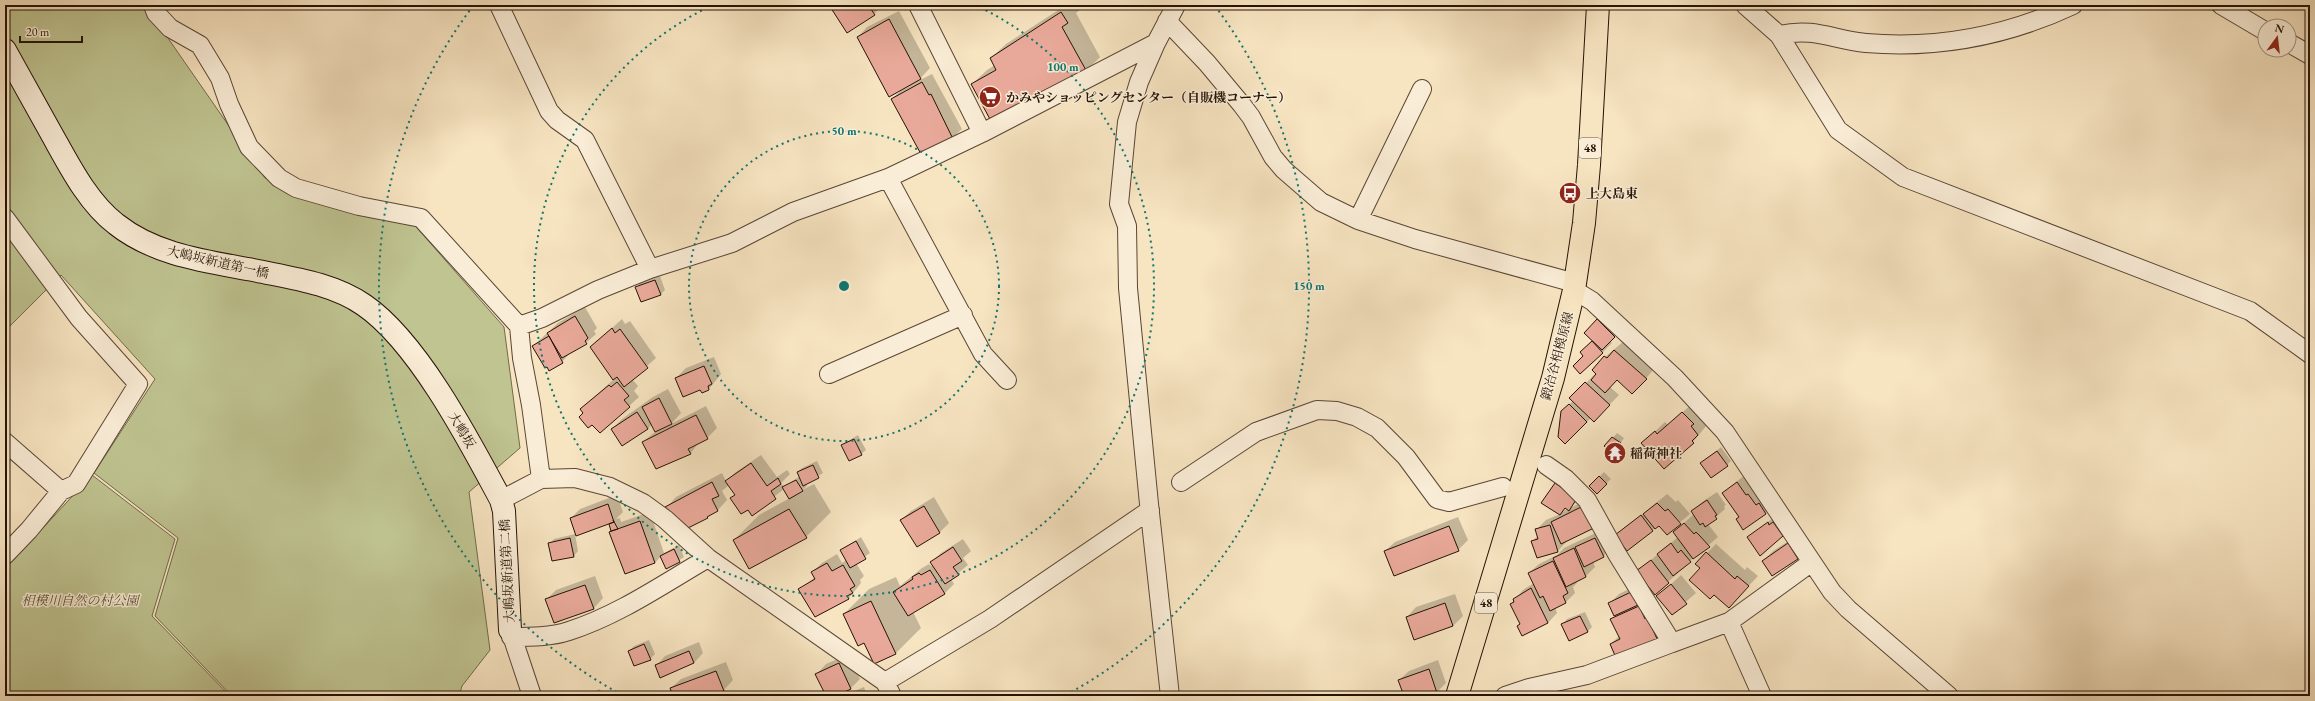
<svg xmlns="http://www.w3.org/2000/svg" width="2315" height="701" font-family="'EB Garamond','Noto Serif JP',serif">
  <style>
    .green { fill: #bfc491; stroke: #726b4b }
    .shadow { fill: #0003; fill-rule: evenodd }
    .building { fill: #e9a99a; stroke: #251205 }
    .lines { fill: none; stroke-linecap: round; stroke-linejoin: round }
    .street-casing { stroke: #5a4634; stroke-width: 20 }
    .secondary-casing { stroke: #251205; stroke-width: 24 }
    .primary-casing { stroke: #251205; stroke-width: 24 }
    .street { stroke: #faedd7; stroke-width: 18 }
    .secondary { stroke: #faedd7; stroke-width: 22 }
    .primary { stroke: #f7e4c1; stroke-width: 22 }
    .ring { fill: none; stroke: #0f766e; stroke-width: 2; stroke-dasharray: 2 4 }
    .labels { text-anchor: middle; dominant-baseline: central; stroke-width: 3; stroke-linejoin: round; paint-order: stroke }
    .shield { fill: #faedd7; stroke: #655444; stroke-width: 1 }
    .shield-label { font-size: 12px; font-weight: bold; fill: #251205 }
    .poi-label { font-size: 13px; font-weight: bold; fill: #251205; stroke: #faedd7; text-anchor: start }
    .street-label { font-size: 13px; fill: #251205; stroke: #faedd7 }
    .park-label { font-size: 13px; font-style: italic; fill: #5b5036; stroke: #faedd7 }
    .centre { fill: #0f766e; stroke: #faedd7; stroke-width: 2 }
    .ring-label { font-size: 12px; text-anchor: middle; font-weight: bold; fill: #0f766e; stroke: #faedd7; stroke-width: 3; stroke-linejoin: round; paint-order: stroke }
  </style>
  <rect width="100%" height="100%" fill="#f7e4c1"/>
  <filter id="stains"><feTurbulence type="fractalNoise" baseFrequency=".005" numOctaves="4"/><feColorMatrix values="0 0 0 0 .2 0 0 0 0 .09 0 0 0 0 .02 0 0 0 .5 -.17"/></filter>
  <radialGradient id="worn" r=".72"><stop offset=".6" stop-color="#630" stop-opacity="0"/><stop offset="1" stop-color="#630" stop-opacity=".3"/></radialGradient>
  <path class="green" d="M5,5H145L265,178L403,212L504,327L520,448L469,492L490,650L462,686L459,696H232L155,616L178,538L94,473L155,379L61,275L5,331V205L8,201L5,197Z
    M92,475L175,539L152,616L230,696H5V569Z"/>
  <path class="shadow" d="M830,5H883L874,14Z
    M1066,5H1080L1082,8L1076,13L1100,57L1086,71L972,84L987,70L995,65L991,58L1006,44Z
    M899,11L930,68L918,81L932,74L962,129L952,138L892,99L903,88L858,37L867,27Z
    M660,276L665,290L660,295L637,287L641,282Z
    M585,307L597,328L594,331L596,334L586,343L571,352L562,362L533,346L558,323Z
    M1608,311L1624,327L1610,341L1612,343L1602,353L1584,356L1581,352L1593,340L1586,333Z
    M622,319L625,324L630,321L656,358L632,379L638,386L634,391L639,397L600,432L581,409L614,379L591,347Z
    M1624,341L1655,368L1642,383L1617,379L1610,387L1619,395L1594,421L1591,418L1565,443L1562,411L1573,401L1571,398L1596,373L1593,370L1605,357Z
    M714,357L721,374L709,389L702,392L701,388L676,378L686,368Z
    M668,389L681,413L671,424L706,406L717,428L707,438L699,442L691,453L656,468L643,442L656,431L652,424L648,429H612L622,419L653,397Z
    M1693,403L1707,425L1693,442L1642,444L1665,422L1668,425Z
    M1617,433L1624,438L1618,447L1606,446Z
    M858,435L866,450L861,454L842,445Z
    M1721,447L1731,461L1727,465L1702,463Z
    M761,455L777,477L787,470L790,474L781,483L784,487L800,476L798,472L802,468L817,461L823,473L806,483L807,486L802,490L814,484L831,512L806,537L734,540L759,515L790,498L784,489L752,514L748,509L731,498L735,495L729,485L722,491L727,500L718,510L688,527L667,507L676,497L722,473L726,481L736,472Z
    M1604,472L1611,479L1597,492L1590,486Z
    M1747,473L1775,503L1766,513L1743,528L1740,517L1723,493Z
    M1565,474L1578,500L1570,508L1593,497L1567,541L1558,551L1537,557L1532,541L1538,536L1536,530L1546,520L1560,514L1555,484ZM1566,508L1568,509L1562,512Z
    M1717,492L1726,505L1724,506L1725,509L1708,524L1718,537L1677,572L1678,573L1668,582L1638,571L1678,537L1674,532L1694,514L1692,511L1702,502Z
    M1667,494L1676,502L1678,500L1690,514L1667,533L1659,525L1628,550L1617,535Z
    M617,495L623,512L616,519L620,518L621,522L650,512L664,553L679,545L684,557L667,568L661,556L655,563L625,573L611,532L612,531L609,523L571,518L580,509Z
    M934,497L949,523L940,532L917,546L901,520L911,511Z
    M1778,514L1792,526L1782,535L1748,538Z
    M1458,517L1468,540L1458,550L1385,551L1395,542Z
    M1604,529L1613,547L1603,556L1593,561L1595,567L1586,576L1576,581L1577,583L1573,587L1575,593L1566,602L1555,607L1557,613L1548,623L1523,635L1521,623L1511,604L1523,590L1534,583L1529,573L1539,564L1557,555L1564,548Z
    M575,534L578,551L574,556L553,560L549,544L554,539Z
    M1798,535L1807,549L1798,558L1773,575L1763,561L1773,551Z
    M861,537L870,553L856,563L864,576L860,580L861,583L849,598L815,615L800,589L815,577L812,572L822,563L837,554L842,563L846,560L841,550Z
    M963,539L971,551L963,558L968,565L951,579L954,584L945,593L913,612L921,628L896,653L875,663L864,641L844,614L869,589L896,577L900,586L922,568L929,564L931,566L933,565L932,562L941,553Z
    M1716,544L1745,570L1747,567L1758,576L1738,597L1714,594L1702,568L1707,553Z
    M1681,575L1696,593L1672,614L1658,596Z
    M595,576L603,598L594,608L555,622L546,600L556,590Z
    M1641,583L1667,630L1657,640L1611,644L1619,636L1612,619L1615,616L1609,604L1619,594Z
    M1455,594L1463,616L1453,626L1415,639L1407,617L1416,607Z
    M1585,612L1592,627L1587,632L1563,624L1567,619Z
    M649,640L655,654L650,659L629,651L634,646Z
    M699,642L703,653L694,663L656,666L665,656Z
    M849,654L860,679L850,689L833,696H827L817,674L826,664Z
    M1438,660L1446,683L1436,693L1427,696H1405L1399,680L1409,671Z
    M726,662L733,680L724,690L709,696H670L674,695L671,688L681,679Z
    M864,687L867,696H842Z
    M600,689L602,696H577L588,694Z
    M623,693L624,696H616Z"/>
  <path class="building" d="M829,5H868L875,15L847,33Z
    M1061,12L1068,23L1062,27L1087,72L991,121L971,84L996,70L990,58Z
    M889,19L921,79L889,97L857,37Z
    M922,82L929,95L931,94L953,139L922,156L891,99Z
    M655,280L661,295L641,302L635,287Z
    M575,316L588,338L585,341L587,344L562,358L547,333Z
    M1597,319L1615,337L1602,350L1584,333Z
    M612,328L615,333L620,329L648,368L624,387L617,377L613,380L590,347Z
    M549,336L563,363L549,371L547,367L545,368L532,346Z
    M1592,341L1603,353L1580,374L1573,366L1583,356L1580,352Z
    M1614,350L1647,379L1632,394L1617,380L1605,393L1591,380L1596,374L1592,370L1604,356L1607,358Z
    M704,366L712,384L708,386L709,390L702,393L700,390L683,397L675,378Z
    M617,382L629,396L624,400L630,407L600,433L592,425L588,428L579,417L583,413L580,409L609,385L611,387Z
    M1585,382L1610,405L1594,422L1569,398Z
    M659,398L672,424L655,432L642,407Z
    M1569,404L1587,422L1565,444L1558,437L1561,411Z
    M637,412L648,429L622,446L611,429Z
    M1682,412L1694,424L1691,426L1698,435L1692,441L1694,443L1664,469L1641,443L1655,431L1657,434Z
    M696,415L708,439L688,449L691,454L656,469L642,442Z
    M1612,437L1621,443L1613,453L1604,446Z
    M854,439L862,455L849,461L841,445Z
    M1717,451L1728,466L1711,478L1700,463Z
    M751,463L767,486L778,478L781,484L771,491L776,499L752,516L748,510L741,514L730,498L735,495L725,481Z
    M813,465L819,478L803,486L797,472Z
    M1599,476L1607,484L1597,494L1589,486Z
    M796,480L803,491L789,499L782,487Z
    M712,482L719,496L712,499L718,511L707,517L708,518L688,528L665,507Z
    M1737,482L1746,495L1748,494L1756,505L1759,503L1766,514L1743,530L1736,519L1739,517L1722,493Z
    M1555,483L1577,498L1569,511L1565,508L1560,515L1541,503Z
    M1707,500L1717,515L1715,516L1717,519L1705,527L1703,523L1700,525L1691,511Z
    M1657,503L1665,511L1668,509L1681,524L1667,535L1659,526L1655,529L1643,514Z
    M608,504L614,522L576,536L570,518Z
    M924,506L940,533L917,547L900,520Z
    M1583,506L1594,528L1561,544L1551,522Z
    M789,509L807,538L749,569L733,540Z
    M1641,515L1653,531L1627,551L1615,535Z
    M613,520L618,529L611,531L609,524L614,522Z
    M640,521L655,563L625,574L609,532Z
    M1768,522L1769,525L1773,522L1783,536L1760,556L1747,537Z
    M1684,523L1694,534L1696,532L1700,536L1710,547L1693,559L1673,532Z
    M1550,525L1558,552L1537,558L1531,541L1538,539L1535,529Z
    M1449,526L1459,551L1394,576L1384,551Z
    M570,538L574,557L552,561L548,543Z
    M1595,538L1604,557L1584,567L1575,547Z
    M856,541L866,559L850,568L840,550Z
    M1671,543L1678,553L1681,550L1691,562L1673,576L1657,554Z
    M1788,543L1798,559L1772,576L1762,561Z
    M953,547L962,561L953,567L959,575L945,584L930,562Z
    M1574,548L1586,577L1566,587L1553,558Z
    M674,549L680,562L666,569L660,556Z
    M1706,552L1735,579L1737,576L1749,586L1729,608L1714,595L1710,599L1689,580L1700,568L1695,564Z
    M1651,560L1669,583L1655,595L1636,571Z
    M1553,561L1568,593L1563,596L1566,603L1550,611L1543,596L1540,598L1528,573Z
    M827,563L832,571L843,565L855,586L850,589L853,593L847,596L849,599L815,617L798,589L815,579L811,572Z
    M930,570L945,594L908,616L893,592L913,579L912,577L919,573L921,575Z
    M1671,584L1687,604L1672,615L1656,596Z
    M585,585L594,609L554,623L545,599Z
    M1531,588L1548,623L1522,636L1517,626L1520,624L1510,604L1514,602L1513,599Z
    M1631,592L1638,605L1614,616L1608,603Z
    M871,601L896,654L874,664L864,643L858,646L843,614Z
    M1445,603L1453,626L1414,640L1406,617Z
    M1639,606L1645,619L1647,617L1658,641L1617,660L1610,644L1620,639L1610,619Z
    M1580,616L1588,632L1569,641L1561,624Z
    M644,644L651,660L634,666L628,651Z
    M689,651L694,663L660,678L655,665Z
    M839,663L851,689L836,696H826L815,674Z
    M1429,669L1437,693L1430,696H1404L1398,680Z
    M716,671L724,691L712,696H673L670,688Z"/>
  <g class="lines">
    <g class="street-casing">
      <path id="street" d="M153,5L156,13L170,28L200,45L220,78L229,104L249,147L279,178L296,188L359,206L421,218L519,326L522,358L531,405L541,479
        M499,5L549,111L557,120L585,140L650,269
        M918,5L982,133
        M1745,5L1779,35L1838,130L1903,177L2250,311L2310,354
        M2221,5L2265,31
        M1167,21L1207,63L1242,105L1251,117L1273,157L1284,170L1321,202L1358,220L1415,239L1575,283
        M1779,35C1815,27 1833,40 1866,43C1938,49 2009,35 2073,5
        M2289,43L2310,55
        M888,178L983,354L1007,380
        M5,218L79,318L138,384L76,484L61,491L29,530L5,555
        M1358,220L1422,89
        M1574,290L1592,301L1675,378L1725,432L1832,592L1848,609L1949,696
        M519,326L542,318L598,290L650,269L732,243L793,212L888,178L982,133L1156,43
        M829,374L963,315
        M5,442L61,491
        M1546,465L1566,479L1587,500L1617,554L1672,643L1729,622L1812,562
        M1181,482L1256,432L1317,410L1337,411L1357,417L1377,428L1406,457L1437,499L1449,502L1503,487
        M501,500L541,479L575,478L610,487L643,503L665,519L708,558L885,682L892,696
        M1729,622L1762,696
        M510,630L532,696
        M511,637C531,637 551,637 569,631C619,615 663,584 708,558
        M885,682L990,619L1150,510
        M1170,696L1149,504L1128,288L1127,226L1119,204L1127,122L1139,82L1156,43L1176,5
        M1505,696L1529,688L1587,675L1672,643"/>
    </g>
    <g class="secondary-casing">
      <path id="secondary" d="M5,50C20,77 35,104 50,131C68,163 87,202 116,224C155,255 205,261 253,270C291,278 332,283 364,305C418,342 470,442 501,500L504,511L510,630"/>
    </g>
    <g class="primary-casing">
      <path id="primary" d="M1457,696L1553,378L1574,290L1584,223L1589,165L1598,5"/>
    </g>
    <use href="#street" class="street"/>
    <use href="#secondary" class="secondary"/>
    <use href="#primary" class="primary"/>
  </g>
  <g class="ring">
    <circle cx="844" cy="286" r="155"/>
    <path d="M975 5A310 310 0 1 1 713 5"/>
    <path d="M622 695A465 465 0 0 1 473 6M1215 6A465 465 0 0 1 1066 695"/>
  </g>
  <defs>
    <g id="supermarket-disc" transform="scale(1.15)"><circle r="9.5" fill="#8f2418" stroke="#faedd7"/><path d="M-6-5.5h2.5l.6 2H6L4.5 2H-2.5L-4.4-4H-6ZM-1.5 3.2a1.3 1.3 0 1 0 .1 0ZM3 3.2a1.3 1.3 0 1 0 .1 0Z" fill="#fff"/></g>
    <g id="bus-disc" transform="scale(1.15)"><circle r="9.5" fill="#8f2418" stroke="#faedd7"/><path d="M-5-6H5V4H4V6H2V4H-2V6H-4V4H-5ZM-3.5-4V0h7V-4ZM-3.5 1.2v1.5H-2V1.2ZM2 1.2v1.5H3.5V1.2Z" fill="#fff"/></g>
    <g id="temple-disc" transform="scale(1.15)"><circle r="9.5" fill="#8f2418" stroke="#faedd7"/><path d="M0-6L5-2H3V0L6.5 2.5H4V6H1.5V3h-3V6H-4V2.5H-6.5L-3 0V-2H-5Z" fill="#fff"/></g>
  </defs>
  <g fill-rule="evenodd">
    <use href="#supermarket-disc" x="990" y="97"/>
    <use href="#bus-disc" x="1570" y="193"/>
    <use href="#temple-disc" x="1615" y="453"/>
  </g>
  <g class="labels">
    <g class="shield">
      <rect x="1579" y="138" width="22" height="20" rx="3"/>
      <rect x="1475" y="593" width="22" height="20" rx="3"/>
    </g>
    <g class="shield-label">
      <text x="1590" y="148">48</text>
      <text x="1486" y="603">48</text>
    </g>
    <g class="poi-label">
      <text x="1006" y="97">かみやショッピングセンター（自販機コーナー）</text>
      <text x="1586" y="193">上大島東</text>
      <text x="1630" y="453">稲荷神社</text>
    </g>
    <g class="street-label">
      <text transform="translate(218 262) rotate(13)">大嶋坂新道第一橋</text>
      <text transform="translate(1557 356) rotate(-75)">鍛冶谷相模原線</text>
      <text transform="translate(462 430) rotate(59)">大嶋坂</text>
      <text transform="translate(507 571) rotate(-93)">大嶋坂新道第二橋</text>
    </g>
    <g class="park-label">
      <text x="80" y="600">相模川自然の村公園</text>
    </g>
  </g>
  <circle cx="844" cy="286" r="6" class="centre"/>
  <g class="ring-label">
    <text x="1063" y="71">100 m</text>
    <text x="844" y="135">50 m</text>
    <text x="1309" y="290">150 m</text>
  </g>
  <rect width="2315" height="701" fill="none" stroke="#f7e4c1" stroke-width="20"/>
  <rect x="6" y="6" width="2303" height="689" fill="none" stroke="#251205" stroke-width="2"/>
  <rect x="10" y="10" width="2295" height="681" fill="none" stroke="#251205"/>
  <g transform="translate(2277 38) rotate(15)"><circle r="19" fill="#faedd7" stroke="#a59583"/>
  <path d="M0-3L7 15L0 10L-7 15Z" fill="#8f2418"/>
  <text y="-6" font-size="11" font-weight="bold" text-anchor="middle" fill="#251205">N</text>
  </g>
  <path d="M20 36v6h62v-6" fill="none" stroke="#251205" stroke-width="2"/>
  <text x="26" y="36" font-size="12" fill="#251205" stroke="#faedd7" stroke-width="3" paint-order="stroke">20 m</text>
  <rect width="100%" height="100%" filter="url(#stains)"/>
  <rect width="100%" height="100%" fill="url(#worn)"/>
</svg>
